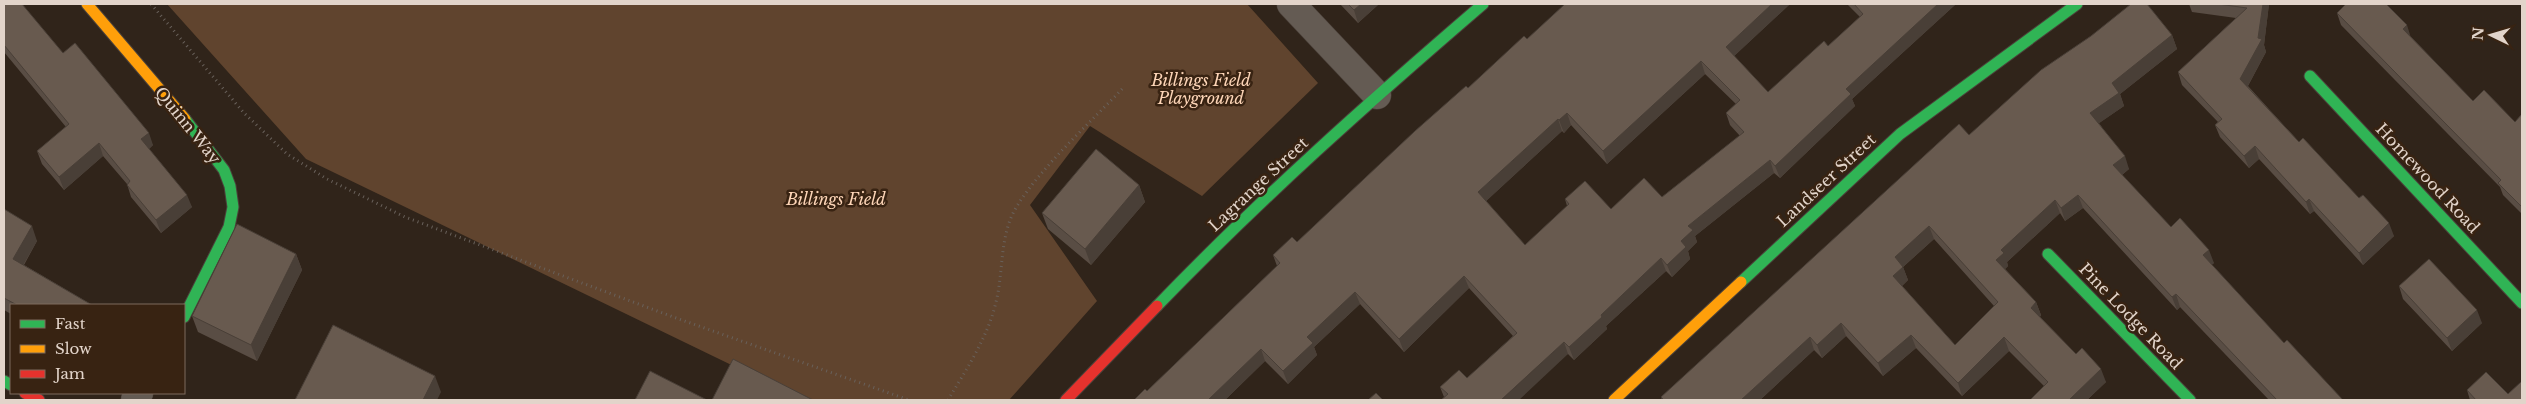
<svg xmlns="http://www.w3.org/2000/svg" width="2526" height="404" font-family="'Libre Baskerville',serif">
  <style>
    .green { fill: #60442e }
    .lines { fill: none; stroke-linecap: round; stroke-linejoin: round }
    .street-casing { stroke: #4b413a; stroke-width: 29 }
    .fast-casing { stroke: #4b413a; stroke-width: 13 }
    .slow-casing { stroke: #4b413a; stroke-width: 13 }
    .jam-casing { stroke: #4b413a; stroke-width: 13 }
    .path { stroke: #69615b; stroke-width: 3; stroke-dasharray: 1 4; stroke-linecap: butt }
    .street { stroke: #645b53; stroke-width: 28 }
    .fast { stroke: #30b455; stroke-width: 11 }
    .slow { stroke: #ff9f0a; stroke-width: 11 }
    .jam { stroke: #e5322d; stroke-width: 11 }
    .wall { fill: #594d44; fill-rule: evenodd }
    .shaded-wall { fill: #493f37 }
    .building { fill: #685a4f; stroke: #493f37; fill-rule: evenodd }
    .labels { text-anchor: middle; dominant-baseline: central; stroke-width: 5; stroke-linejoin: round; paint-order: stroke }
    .park-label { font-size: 16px; font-style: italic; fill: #fdd5b7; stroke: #382312 }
    .street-label { font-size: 16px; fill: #e2d4ca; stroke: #382312 }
  </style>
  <rect width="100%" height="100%" fill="#30241a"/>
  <path class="green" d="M167,4H1247L1318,83L1202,196L1090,126L1030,205L1097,301L1009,400H804L306,159Z"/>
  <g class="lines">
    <g class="street-casing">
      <path id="street" d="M1291,4L1377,95
        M135,400L139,393"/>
    </g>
    <g class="fast-casing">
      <path id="fast" d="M2310,76L2522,303
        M2048,254L2190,400
        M1741,282L1900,134L2077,4
        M1157,306C1260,199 1370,101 1483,4
        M184,317L229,227L233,207L230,186L224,170L185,119
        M4,381L11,385"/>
    </g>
    <g class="slow-casing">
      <path id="slow" d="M87,4L185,119
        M1614,400L1741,282"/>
    </g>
    <g class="jam-casing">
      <path id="jam" d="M25,393L39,400
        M1066,400L1157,306"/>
    </g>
    <path class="path" d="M151,4L244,113L287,154L327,179L405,217L676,318L909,400
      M948,400C966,370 988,337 996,302C1004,270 999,235 1017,206C1042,166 1091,122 1124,87"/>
    <use href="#street" class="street"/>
    <use href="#fast" class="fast"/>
    <use href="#slow" class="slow"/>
    <use href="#jam" class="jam"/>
  </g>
  <path class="wall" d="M4,4L63,53L153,145L149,149L192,207L161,233L131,197L127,184L103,156L64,190L42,164L37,151L66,127L4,52Z
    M1340,4H1379L1358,23Z
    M1790,4L1734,56L1768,92L1828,46L1860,17L1847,4H1956L1852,99L1855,106L1780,178L1774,173L1695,236L1697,242L1688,251L1690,259L1672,277L1666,271L1606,326L1607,329L1574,360L1568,354L1444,397L1440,387L1467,378L1513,336L1469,288L1404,352L1360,304L1314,347L1317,355L1288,384L1265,361L1225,400H1134L1147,391L1277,266L1273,255L1297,242L1468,88L1527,39ZM1705,74L1736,104L1726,113L1730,125L1740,136L1662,197L1611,209L1565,199L1567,206L1525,245L1486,201L1562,131L1564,133L1571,125L1607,164Z
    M2189,4H2269L2264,45L2266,52L2248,86L2299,142L2394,236L2363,265L2314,211L2310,214L2259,159L2249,168L2220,137L2215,125L2218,122L2182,85L2178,72L2236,18L2192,12Z
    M2337,13L2411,37L2473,101L2515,122L2522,114V214L2503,195L2500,187L2341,25Z
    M2172,35L2177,49L2120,94L2124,106L2099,123L2129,169L2122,175L2171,227L2214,263L2211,265L2284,343L2343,400H2269L2180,307L2177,310L2083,208L2065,221L2060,213L2007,262L2008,266L2005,269L2036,302L2041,315L2040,317L2076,354L2106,382L2087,400H2030L2044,386L2009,351L1962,396L1916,348L1883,376L1846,336L1822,358L1814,350L1760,400H1662L1661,397L1969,135ZM1934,239L1994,306L1955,345L1902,286L1908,280L1903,267Z
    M1139,185L1145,202L1091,265L1048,229L1042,213Z
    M4,209L37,241L24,265L92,305H11V314L4,310Z
    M296,254L302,270L257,361L198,332L192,316Z
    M2399,286L2482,323L2452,351L2403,299Z
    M2467,390L2508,394L2522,400H2470Z"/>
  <path class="shaded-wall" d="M1361,4H1379L1358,23L1354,10Z
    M1772,4H1790L1731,59L1726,47Z
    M1938,4H1956L1852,99L1855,106L1780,178L1775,166L1846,89Z
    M2263,4H2269L2264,45L2266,52L2245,91L2240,79L2258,38Z
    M2407,25L2411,38L2403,29Z
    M2172,35L2177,49L2120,94L2124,106L2095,126L2090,113L2112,83Z
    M1701,61L1705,74L1607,164L1603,151Z
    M1567,113L1571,125L1564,133L1559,120Z
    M1558,119L1562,131L1483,204L1478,192Z
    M149,133L153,145L145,152L141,139Z
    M99,143L103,156L64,190L59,177Z
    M2255,146L2259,159L2249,168L2244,156Z
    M2125,156L2129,169L2118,178L2113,165Z
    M1770,160L1774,173L1695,236L1697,242L1688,251L1690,259L1672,277L1667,265L1681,241L1688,226Z
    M1139,185L1145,202L1091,265L1085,249Z
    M187,195L192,207L161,233L156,220Z
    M2078,195L2083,208L2065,221L2061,208Z
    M2309,199L2314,211L2310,214L2306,202Z
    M2055,200L2060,213L2007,262L2008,266L2000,273L1996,260L2001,250Z
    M2389,223L2394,236L2363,265L2359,253Z
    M32,226L37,241L18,274L13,259Z
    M1929,226L1934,239L1903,267L1908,280L1898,289L1893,276L1895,257Z
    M2209,250L2214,263L2208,268L2203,255Z
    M296,254L302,270L257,361L251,345Z
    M1661,258L1666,271L1606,326L1607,329L1574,360L1569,347L1601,315Z
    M1464,276L1469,288L1404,352L1399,339Z
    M1355,292L1360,304L1314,347L1317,355L1288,384L1283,371L1307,337Z
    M2176,294L2180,307L2177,310L2172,297Z
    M2036,302L2041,315L2036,321L2031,308Z
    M2477,310L2482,323L2452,351L2447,338Z
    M1841,323L1846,336L1822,358L1817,345Z
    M1911,335L1916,348L1883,376L1878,363Z
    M1810,337L1814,350L1760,400H1741Z
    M2004,337L2009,351L1962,396L1958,383Z
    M1564,342L1568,354L1519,400H1501Z
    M1261,349L1265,361L1225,400H1208Z
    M2101,369L2106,382L2087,400H2069Z
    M435,376L441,392L437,400H423Z"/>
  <path class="building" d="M4,4H22L63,53L75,43L149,133L141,139L187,195L156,220L127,185L130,181L99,143L59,177L37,151L69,124L4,45Z
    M1348,4H1361L1354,10Z
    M1565,4H1772L1726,47L1768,92L1824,41L1828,46L1863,14L1854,4H1938L1846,89L1851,94L1775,166L1770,160L1688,226L1693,230L1681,241L1686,247L1667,265L1661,258L1601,315L1602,317L1569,347L1564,342L1501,400H1441L1448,394L1440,387L1459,370L1467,378L1517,333L1464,276L1399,339L1355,292L1307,337L1313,343L1283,371L1261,349L1208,400H1134L1145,389L1147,391L1280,263L1273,255L1292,237L1297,242L1415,131L1466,86L1468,88L1524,36L1527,39ZM1701,61L1740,100L1726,113L1744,132L1662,197L1644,178L1611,209L1585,181L1565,199L1569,204L1525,245L1478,192L1558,119L1559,120L1567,113L1603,151Z
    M2131,4H2147L2172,35L2112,83L2119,93L2090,113L2125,156L2113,165L2171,227L2180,218L2209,250L2203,255L2284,343L2287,340L2343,400H2277L2176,294L2172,297L2078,195L2061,208L2055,200L2001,250L2004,253L1996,260L2036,302L2031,308L2076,354L2082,348L2101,369L2069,400H2030L2048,382L2004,337L1958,383L1911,335L1878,363L1841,323L1817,345L1810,337L1741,400H1662L1663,399L1661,397L1959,124L1969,135L2041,70L2091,36ZM1929,226L1998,302L1955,345L1893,276L1903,267L1895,257Z
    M2218,4H2263L2258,38L2262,39L2240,79L2299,142L2303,138L2359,198L2363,195L2389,223L2359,253L2309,199L2306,202L2255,146L2244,156L2215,125L2222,119L2178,72L2247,8Z
    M2346,4H2386L2407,25L2403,29L2473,101L2484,90L2515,122L2522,114V207L2498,183L2501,180L2337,13Z
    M1096,149L1139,185L1085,249L1042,213Z
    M4,209L32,226L13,259L92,305H17L4,298Z
    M237,224L296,254L251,345L192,316Z
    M2429,259L2477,310L2447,338L2399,286Z
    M333,325L435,376L423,400H295Z
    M733,359L813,400H712Z
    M650,371L707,400H635Z
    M2486,372L2508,394L2522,381V400H2476L2467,390Z
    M1376,393L1383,400H1368Z"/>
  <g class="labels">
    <g class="park-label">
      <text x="1201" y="80">Billings Field<tspan x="1201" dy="18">Playground</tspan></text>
      <text x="836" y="199">Billings Field</text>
    </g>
    <g class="street-label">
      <text transform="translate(188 125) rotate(51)">Quinn Way</text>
      <text transform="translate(2428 178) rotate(47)">Homewood Road</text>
      <text transform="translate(1826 180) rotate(-43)">Landseer Street</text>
      <text transform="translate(1258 184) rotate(-43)">Lagrange Street</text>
      <text transform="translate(2131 316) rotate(46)">Pine Lodge Road</text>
    </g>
  </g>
  <rect width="2526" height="404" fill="none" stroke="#e2d4ca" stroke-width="10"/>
  <rect x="10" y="304" width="175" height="90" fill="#382312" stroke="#7c6a5c"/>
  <rect x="20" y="320" width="25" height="8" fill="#30b455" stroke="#7c6a5c"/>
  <text x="55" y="329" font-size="15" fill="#e2d4ca">Fast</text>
  <rect x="20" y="345" width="25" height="8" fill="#ff9f0a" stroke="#7c6a5c"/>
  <text x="55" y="354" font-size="15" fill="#e2d4ca">Slow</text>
  <rect x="20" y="370" width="25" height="8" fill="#e5322d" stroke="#7c6a5c"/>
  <text x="55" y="379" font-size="15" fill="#e2d4ca">Jam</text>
  <g transform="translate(2491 35) rotate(275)" stroke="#382312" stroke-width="4" paint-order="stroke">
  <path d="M0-4L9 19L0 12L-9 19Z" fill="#e2d4ca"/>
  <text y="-8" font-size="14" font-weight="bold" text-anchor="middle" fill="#e2d4ca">N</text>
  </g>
</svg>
